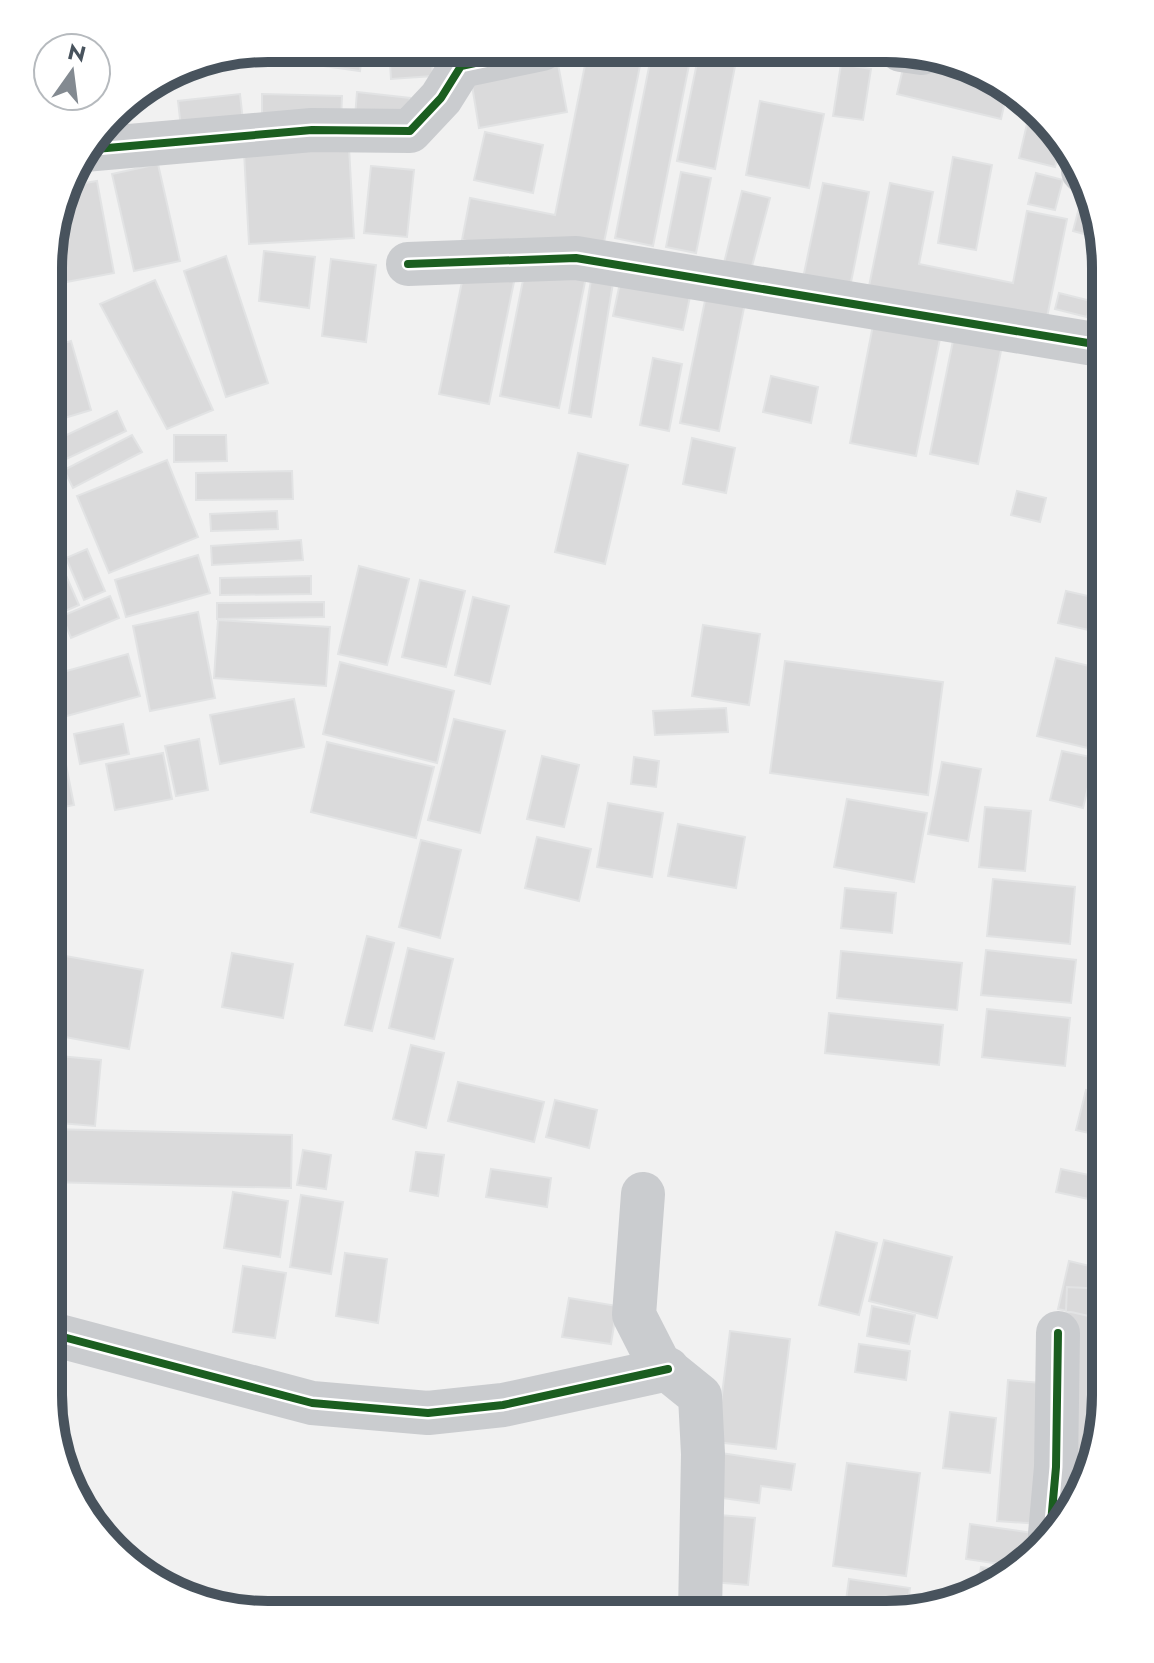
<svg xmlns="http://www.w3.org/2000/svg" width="1154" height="1663" font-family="Jost,sans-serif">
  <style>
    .building { fill: #dadadb; stroke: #e2e3e4; stroke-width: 2 }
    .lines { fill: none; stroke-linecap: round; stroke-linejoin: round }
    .minor { stroke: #cacccf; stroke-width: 44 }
    .cycleway-casing { stroke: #fff; stroke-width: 13 }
    .cycleway { stroke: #1b5e20; stroke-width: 8 }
    .rim { fill: none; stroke: #48535d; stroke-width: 10 }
  </style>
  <rect width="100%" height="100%" fill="#f1f1f1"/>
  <path class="building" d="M318,48H363L360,71L316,65Z
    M389,48H431L433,76L391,79Z
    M588,50L641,61L599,267L462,240L470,198L555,215Z
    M652,52L690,60L653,246L615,238Z
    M699,53L736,61L715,169L677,161Z
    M906,56L966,71L1008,88L1001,119L897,94Z
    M558,64L567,112L479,128L471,79Z
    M841,64L871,69L863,120L833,116Z
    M357,92L410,98L406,123L355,117Z
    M240,94L243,121L181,128L178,101Z
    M262,94L342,96L341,122L262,121Z
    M760,101L824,114L809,188L746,175Z
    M1031,107L1061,143L1055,167L1019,158Z
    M485,132L543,145L533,193L474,180Z
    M349,147L354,238L249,244L244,152Z
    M953,157L992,165L976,250L938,243Z
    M158,164L180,261L134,271L112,174Z
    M371,166L414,170L407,237L364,233Z
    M681,172L711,178L696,253L666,247Z
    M1036,173L1063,180L1055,210L1028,204Z
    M97,181L114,273L56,284L50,239L68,186Z
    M823,183L869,192L849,292L802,283Z
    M890,183L933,192L919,264L1013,283L1027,211L1067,219L1044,332L867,296Z
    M1085,185L1087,186L1099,238L1073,231Z
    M742,191L770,198L751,270L724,263Z
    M264,251L315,257L309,308L259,301Z
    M226,256L268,383L226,397L184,271Z
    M331,259L376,265L366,342L322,336Z
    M625,259L695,273L683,330L613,316Z
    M466,262L516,272L489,404L439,394Z
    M526,265L586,277L559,408L500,396Z
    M155,280L213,410L167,429L100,304Z
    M591,280L613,283L591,417L569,413Z
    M708,286L747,293L719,431L680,423Z
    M1059,293L1091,301L1087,317L1055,309Z
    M875,315L942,329L916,456L850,443Z
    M956,326L1004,336L978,464L930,454Z
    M71,341L91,410L61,419L50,382V347Z
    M653,358L682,364L669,431L640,425Z
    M771,376L818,387L811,423L763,412Z
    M117,411L126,431L62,461L52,442Z
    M132,435L142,452L73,488L64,470Z
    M174,435H226L227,461L174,462Z
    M692,438L735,448L726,493L683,484Z
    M578,453L628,465L605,564L555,552Z
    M167,460L198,537L109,573L77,496Z
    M292,471L293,499L196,500V473Z
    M50,479L63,513L49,518Z
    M1017,491L1046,498L1040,522L1011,515Z
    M277,511L278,529L211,531L210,514Z
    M301,540L303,560L212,565L211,546Z
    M87,549L105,591L84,600L66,558Z
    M198,555L210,593L126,617L115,580Z
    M60,562L79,605L56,615L49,601V567Z
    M359,566L409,579L387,665L338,654Z
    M311,576V594L220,595V578Z
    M420,580L465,591L446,667L402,657Z
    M1066,591L1101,599L1093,631L1058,623Z
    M110,596L119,618L71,638L62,616Z
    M473,597L509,606L490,684L455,675Z
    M324,602V617L217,619V603Z
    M198,612L215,698L150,711L133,626Z
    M218,620L330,627L326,686L214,678Z
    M703,625L760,634L749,705L692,696Z
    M128,654L140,696L63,717L52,675Z
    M1056,658L1106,670V693L1092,749L1037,736Z
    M785,661L943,682L928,795L770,773Z
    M340,662L454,691L437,763L323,734Z
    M294,699L304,747L220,764L210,715Z
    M726,708L728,732L655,735L653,711Z
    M454,719L505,731L480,833L428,820Z
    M123,724L129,754L80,764L74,734Z
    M60,735L74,805L49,810V737Z
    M199,739L208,790L176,796L165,746Z
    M327,742L434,767L416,838L311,812Z
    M1062,751L1095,758L1083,808L1050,800Z
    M163,753L172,799L115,810L106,764Z
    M542,756L579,765L564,827L527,819Z
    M634,757L659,761L656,787L631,784Z
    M942,762L981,769L968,841L928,834Z
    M847,799L927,813L914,882L834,867Z
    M608,803L663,813L652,877L597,867Z
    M985,807L1031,811L1025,871L979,867Z
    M678,824L745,837L736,888L668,876Z
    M537,837L591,849L579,901L525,888Z
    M421,840L461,850L440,938L399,927Z
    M49,842L58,844L49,895Z
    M993,879L1075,887L1070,944L987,936Z
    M845,888L896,893L892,933L841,928Z
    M367,936L394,943L372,1031L345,1025Z
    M408,948L453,959L434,1039L389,1028Z
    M986,950L1076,960L1071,1003L981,995Z
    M841,951L962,963L957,1010L837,998Z
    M49,953L143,970L129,1049L49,1034Z
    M232,953L293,964L283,1018L222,1007Z
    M987,1009L1070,1018L1065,1066L982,1057Z
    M829,1013L943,1025L939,1065L825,1053Z
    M411,1045L444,1053L426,1128L393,1119Z
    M49,1055L101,1060L95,1126L48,1122Z
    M458,1082L544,1102L534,1142L448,1121Z
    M1086,1090L1106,1095V1137L1076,1130Z
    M555,1100L597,1110L589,1148L546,1137Z
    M48,1129L292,1135L291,1188L48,1182Z
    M303,1150L331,1155L326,1189L297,1185Z
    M416,1152L444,1155L438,1196L410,1191Z
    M491,1169L551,1178L547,1207L486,1197Z
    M1061,1169L1098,1177L1093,1200L1056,1192Z
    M233,1192L288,1201L280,1257L224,1248Z
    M301,1195L343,1202L331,1274L290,1267Z
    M836,1232L877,1243L859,1315L819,1305Z
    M884,1240L952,1257L937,1318L869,1301Z
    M345,1253L387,1259L378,1323L336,1316Z
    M1069,1261L1106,1270V1320L1058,1309Z
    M243,1266L286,1273L275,1338L233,1332Z
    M1067,1287L1106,1289L1102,1419L1091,1454L1060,1452Z
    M569,1298L617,1306L611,1344L562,1337Z
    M872,1306L915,1315L909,1344L867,1336Z
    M730,1331L790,1339L776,1449L716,1442Z
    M859,1344L910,1351L906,1380L855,1372Z
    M1008,1380L1052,1384L1040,1524L997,1521Z
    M950,1412L996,1418L990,1473L943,1468Z
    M721,1453L795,1464L791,1490L761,1486L759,1503L715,1497Z
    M847,1463L920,1473L906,1576L833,1566Z
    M719,1515L755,1518L748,1585L712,1582Z
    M970,1524L1033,1533L1031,1551L1013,1566L966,1559Z
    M981,1567L1007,1571L983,1593L977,1594Z
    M849,1579L910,1588L907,1610L886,1615H844Z"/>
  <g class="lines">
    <path class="minor" d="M901,50L922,53
      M84,150L312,130L410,131L441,98L461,66L542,49
      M1083,171L1084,172
      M408,264L576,258L1106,346
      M643,1194L634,1315L658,1362L700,1396L703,1454L700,1614
      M48,1333L312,1403L428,1413L503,1405L668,1369
      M1050,1534L1056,1467L1058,1333"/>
    <g class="cycleway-casing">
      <path id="cycleway" d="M84,150L312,130L410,131L441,98L461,66L542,49
        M408,264L576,258L1106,346
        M48,1333L312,1403L428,1413L503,1405L668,1369
        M1050,1534L1056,1467L1058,1333"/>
    </g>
    <use href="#cycleway" class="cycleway"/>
  </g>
  <path d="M0 0H1154V1663H0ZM268 62H886A206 206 0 0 1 1092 268V1395A206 206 0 0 1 886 1601H268A206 206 0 0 1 62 1395V268A206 206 0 0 1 268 62Z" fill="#fff" fill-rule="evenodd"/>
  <path class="rim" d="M268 62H886A206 206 0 0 1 1092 268V1395A206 206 0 0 1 886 1601H268A206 206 0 0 1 62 1395V268A206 206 0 0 1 268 62Z"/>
  <g transform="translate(72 72) rotate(14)"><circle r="38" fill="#ffffff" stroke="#b6babe" stroke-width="2"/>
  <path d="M0-6L14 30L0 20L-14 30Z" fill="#838a91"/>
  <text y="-12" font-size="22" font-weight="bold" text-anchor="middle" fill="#48535d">N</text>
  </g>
</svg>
